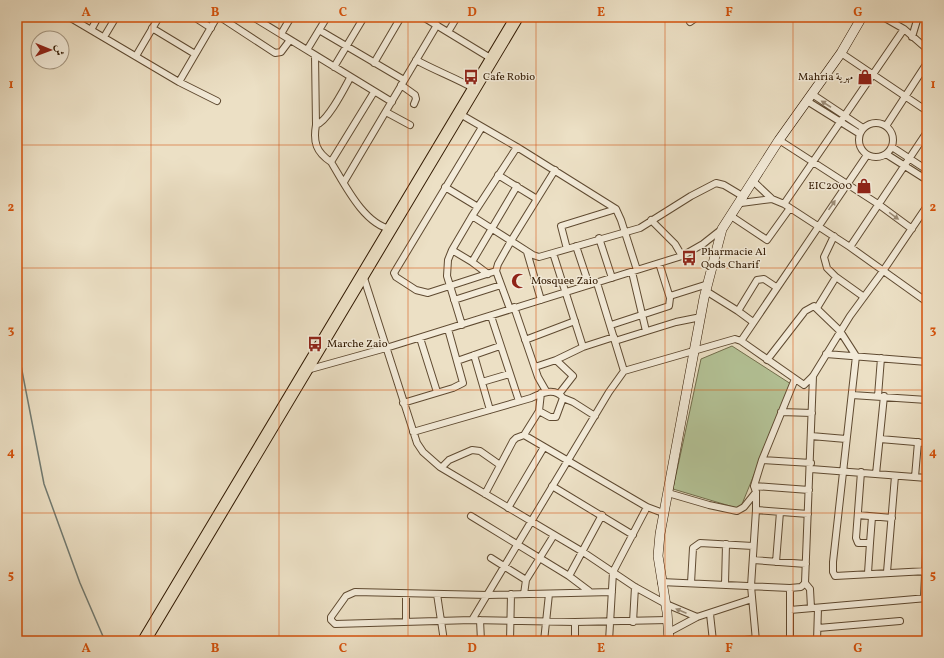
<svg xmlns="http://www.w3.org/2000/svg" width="944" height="658" font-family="Vollkorn,Amiri,serif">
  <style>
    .green { fill: #b4c397; stroke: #726e4c }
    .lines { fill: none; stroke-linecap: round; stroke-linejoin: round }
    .stream { stroke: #717a71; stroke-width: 1.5 }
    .street-casing { stroke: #5f4a31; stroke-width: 8 }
    .secondary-casing { stroke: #301800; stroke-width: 10 }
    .highway-casing { stroke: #301800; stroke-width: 14 }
    .street { stroke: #f3ebd9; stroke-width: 6 }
    .secondary { stroke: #f3ebd9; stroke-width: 9 }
    .highway { stroke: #ece0c5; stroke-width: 12 }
    .oneway { fill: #9b8c77 }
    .grid { fill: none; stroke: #d6520b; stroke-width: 1; stroke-opacity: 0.55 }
    .labels { text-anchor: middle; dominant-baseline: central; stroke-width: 3; stroke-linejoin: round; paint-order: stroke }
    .poi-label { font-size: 11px; fill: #301800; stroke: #f3ebd9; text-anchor: start }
    .neatline { fill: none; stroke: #d6520b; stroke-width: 1.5 }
    .grid-label { font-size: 13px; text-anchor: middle; font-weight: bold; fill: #d6520b }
  </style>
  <rect width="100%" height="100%" fill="#ece0c5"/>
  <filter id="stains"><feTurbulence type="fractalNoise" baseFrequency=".005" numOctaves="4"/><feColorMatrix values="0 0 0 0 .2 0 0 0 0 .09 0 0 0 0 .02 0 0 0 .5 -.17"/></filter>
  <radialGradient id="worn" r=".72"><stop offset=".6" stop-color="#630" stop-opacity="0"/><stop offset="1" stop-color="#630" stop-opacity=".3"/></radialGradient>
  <path class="green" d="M732,346L791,384L740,509L673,489L701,359Z"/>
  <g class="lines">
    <path class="stream" d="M17,345L44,484L80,583L105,641
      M917,641L927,635"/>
    <g class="street-casing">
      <path id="street" d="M69,17L179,82L217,101
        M194,17L211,28
        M220,17L275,53L281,52L290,40
        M253,17L392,102
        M423,17L492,59
        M883,17L904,29L927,49
        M690,22L697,17
        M152,28L195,54
        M91,30L98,17
        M319,30L404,80
        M448,32L457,17
        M281,34L291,17
        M104,37L116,17
        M912,37L918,17
        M307,50L327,17
        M841,53L927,111
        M315,55L316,125C328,121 344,89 350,78
        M136,56L159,17
        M416,60C436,71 456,78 475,89
        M374,63L401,17
        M334,67L364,17
        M179,82L217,17
        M401,85L415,95L416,99L414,104
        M812,94L863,128
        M807,101L860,134
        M386,112L410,125
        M460,114L517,147L616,209L621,220L637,270
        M859 140a17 17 0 1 1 34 0a17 17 0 1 1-34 0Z
        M316,125C313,142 316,152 331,162C344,183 364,225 391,229
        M886,126L927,63
        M482,127L394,273L396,277L416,290L428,293L496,271
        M779,140L878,204L912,229
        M892,147L927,170
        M886,154L927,180
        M331,162L374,92
        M498,175L537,199
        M344,182L437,25
        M754,182L772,199
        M445,187L478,207
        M741,203L772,199L784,204L850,247L927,302
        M784,204L904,29
        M472,216L533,255L539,257L640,228L691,196L716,183L724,185L744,197
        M731,216L767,240L790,208
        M651,220L675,244L682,256
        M834,236L824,257L827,268L836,277
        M599,238L612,278
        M576,246L589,285
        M850,247L927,132
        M567,249L561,226L616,209
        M452,250L472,262L488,274
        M527,252L541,300
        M553,253L583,347L556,360L573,376L559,394
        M472,262L517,186
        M632,272L646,331
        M363,275L417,443L423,452L440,467L583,552L635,587L666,604L697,617
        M597,283L624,371
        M706,291L738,311
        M670,296L708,284
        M454,300L501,285
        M514,307L538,377L546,391
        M817,308L836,277L864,297
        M510,309L496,271L498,264L511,241L555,170
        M491,316L519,401
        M753,322L738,311L757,280L764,279L776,287
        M462,325L447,276L448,260L452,250L472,216L517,147
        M611,325L669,306L670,298L659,263
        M420,338L437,392
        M525,340L575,321
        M615,341L676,322L701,317
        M741,341L867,155
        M583,347L614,337
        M826,354L927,362
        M474,355L490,410
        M767,360L805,311L814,306L840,331L856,356L833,562V572L835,576L927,571
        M457,361L500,346
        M535,367L556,360
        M307,370L386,348L682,256L703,244L722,229
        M482,382L509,374
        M852,395L927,400
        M878,396L881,358
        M563,398L573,402L595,416
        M403,403L453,388L463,383L448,329
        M781,412L812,413
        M413,432L531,398C541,393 555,387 563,398L556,417H550L539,411
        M524,435L539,411L541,393
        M811,436L846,439
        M880,439L927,443
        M762,460L811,463
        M442,467L449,460L472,450L480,451L500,465
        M811,469L927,478
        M861,472L856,538L858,543H870L868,573
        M876,474L884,396
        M915,477L918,442
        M552,486L633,535
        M754,486L809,490
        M668,493L709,505L737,511L744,507L756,492
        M485,494L513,441L516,438L524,435L647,507L663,513
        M508,508L544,447
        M756,510L808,514
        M858,515L892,518
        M471,516L569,576L589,591
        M870,543L872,517
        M491,558L526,580
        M753,560L806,564
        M776,562L780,512
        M887,572L895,476
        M569,576L602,515
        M661,582L790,588L801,587L805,583
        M691,583L693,548L700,543L753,546
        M725,584L726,544
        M790,588V641
        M612,592L488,595L355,592L346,596L331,617V620L335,624L472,620L575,622L668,620
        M437,594L444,641
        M524,594L526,580L554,535
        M924,598L927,530
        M811,608L810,589L805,583L813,376
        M790,610L927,598
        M710,614L713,641
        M472,620L609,392L624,371L735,339L741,341L804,385L813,376L850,316L883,271L927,206
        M480,620L481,641
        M406,622V594
        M633,622L635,587
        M818,628L900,621
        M669,632L697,617L752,599
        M510,641L511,594
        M544,641L549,594
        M575,641V622
        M609,641L613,572L647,507
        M733,641L756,639
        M756,641L751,586L756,510V492L754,486L762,460L795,379
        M817,641L818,608
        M893,641L904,640"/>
    </g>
    <g class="secondary-casing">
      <path id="secondary" d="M669,641L667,612L658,556L660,534L704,298L722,229L779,140L841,53L862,17"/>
    </g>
    <g class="highway-casing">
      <path id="highway" d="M144,641L517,17"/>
    </g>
    <use href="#street" class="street"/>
    <use href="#secondary" class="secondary"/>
    <use href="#highway" class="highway"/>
  </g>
  <defs><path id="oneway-solid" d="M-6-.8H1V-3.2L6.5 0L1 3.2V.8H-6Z"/></defs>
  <g class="oneway">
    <use href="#oneway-solid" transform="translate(826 104) rotate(-147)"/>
    <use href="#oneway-solid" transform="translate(832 205) rotate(-55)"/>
    <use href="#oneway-solid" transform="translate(894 216) rotate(36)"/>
    <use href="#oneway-solid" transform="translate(681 611) rotate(-157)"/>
  </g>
  <path class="grid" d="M151,17V641M279,17V641M408,17V641M536,17V641M665,17V641M793,17V641M17,145H927M17,268H927M17,390H927M17,513H927"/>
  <defs>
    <g id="bus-bare" transform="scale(1.2)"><path d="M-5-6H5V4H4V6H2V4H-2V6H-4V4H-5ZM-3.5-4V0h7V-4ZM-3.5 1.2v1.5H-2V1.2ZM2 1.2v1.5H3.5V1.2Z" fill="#8f2418" stroke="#f3ebd9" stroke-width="2.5" paint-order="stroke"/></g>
    <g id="shop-bare" transform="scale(1.2)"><path d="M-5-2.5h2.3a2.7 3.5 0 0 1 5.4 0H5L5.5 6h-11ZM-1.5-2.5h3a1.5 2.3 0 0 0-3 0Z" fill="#8f2418" stroke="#f3ebd9" stroke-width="2.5" paint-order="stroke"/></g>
    <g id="mosque-bare" transform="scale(1.2)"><path d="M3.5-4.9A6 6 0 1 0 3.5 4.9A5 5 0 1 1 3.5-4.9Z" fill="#8f2418" stroke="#f3ebd9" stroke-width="2.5" paint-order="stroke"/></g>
  </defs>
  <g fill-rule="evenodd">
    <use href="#bus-bare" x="471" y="77"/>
    <use href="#shop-bare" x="865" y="77"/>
    <use href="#shop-bare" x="864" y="186"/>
    <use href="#bus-bare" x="689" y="258"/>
    <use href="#mosque-bare" x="519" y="281"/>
    <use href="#bus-bare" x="315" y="344"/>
  </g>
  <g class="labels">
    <g class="poi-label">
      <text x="483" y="77">Cafe Robio</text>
      <text x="853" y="77" text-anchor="end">Mahria مهرية</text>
      <text x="852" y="186" text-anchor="end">EIC2000</text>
      <text x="701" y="252">Pharmacie Al<tspan x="701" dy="13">Qods Charif</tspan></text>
      <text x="531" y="281">Mosquee Zaio</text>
      <text x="327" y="344">Marche Zaio</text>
    </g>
  </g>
  <rect width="944" height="658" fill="none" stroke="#ece0c5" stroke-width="44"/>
  <g transform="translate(50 50) rotate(91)"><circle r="19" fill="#f3ebd9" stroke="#a59782"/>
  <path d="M0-3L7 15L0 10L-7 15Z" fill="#8f2418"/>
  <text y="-6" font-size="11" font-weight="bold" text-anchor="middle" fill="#301800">ش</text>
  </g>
  <rect x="22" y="22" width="900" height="614" class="neatline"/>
  <g class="grid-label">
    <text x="86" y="16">A</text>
    <text x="215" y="16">B</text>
    <text x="343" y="16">C</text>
    <text x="472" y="16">D</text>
    <text x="601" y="16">E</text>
    <text x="729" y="16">F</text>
    <text x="858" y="16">G</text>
    <text x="11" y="88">1</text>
    <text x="933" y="88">1</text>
    <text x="11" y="211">2</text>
    <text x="933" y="211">2</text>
    <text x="11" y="334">3</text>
    <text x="933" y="334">3</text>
    <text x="11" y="456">4</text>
    <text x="933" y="456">4</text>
    <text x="11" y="579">5</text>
    <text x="933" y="579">5</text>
    <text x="86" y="652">A</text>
    <text x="215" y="652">B</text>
    <text x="343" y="652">C</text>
    <text x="472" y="652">D</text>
    <text x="601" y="652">E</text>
    <text x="729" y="652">F</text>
    <text x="858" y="652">G</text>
  </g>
  <rect width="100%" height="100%" filter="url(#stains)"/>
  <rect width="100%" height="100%" fill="url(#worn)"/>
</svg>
